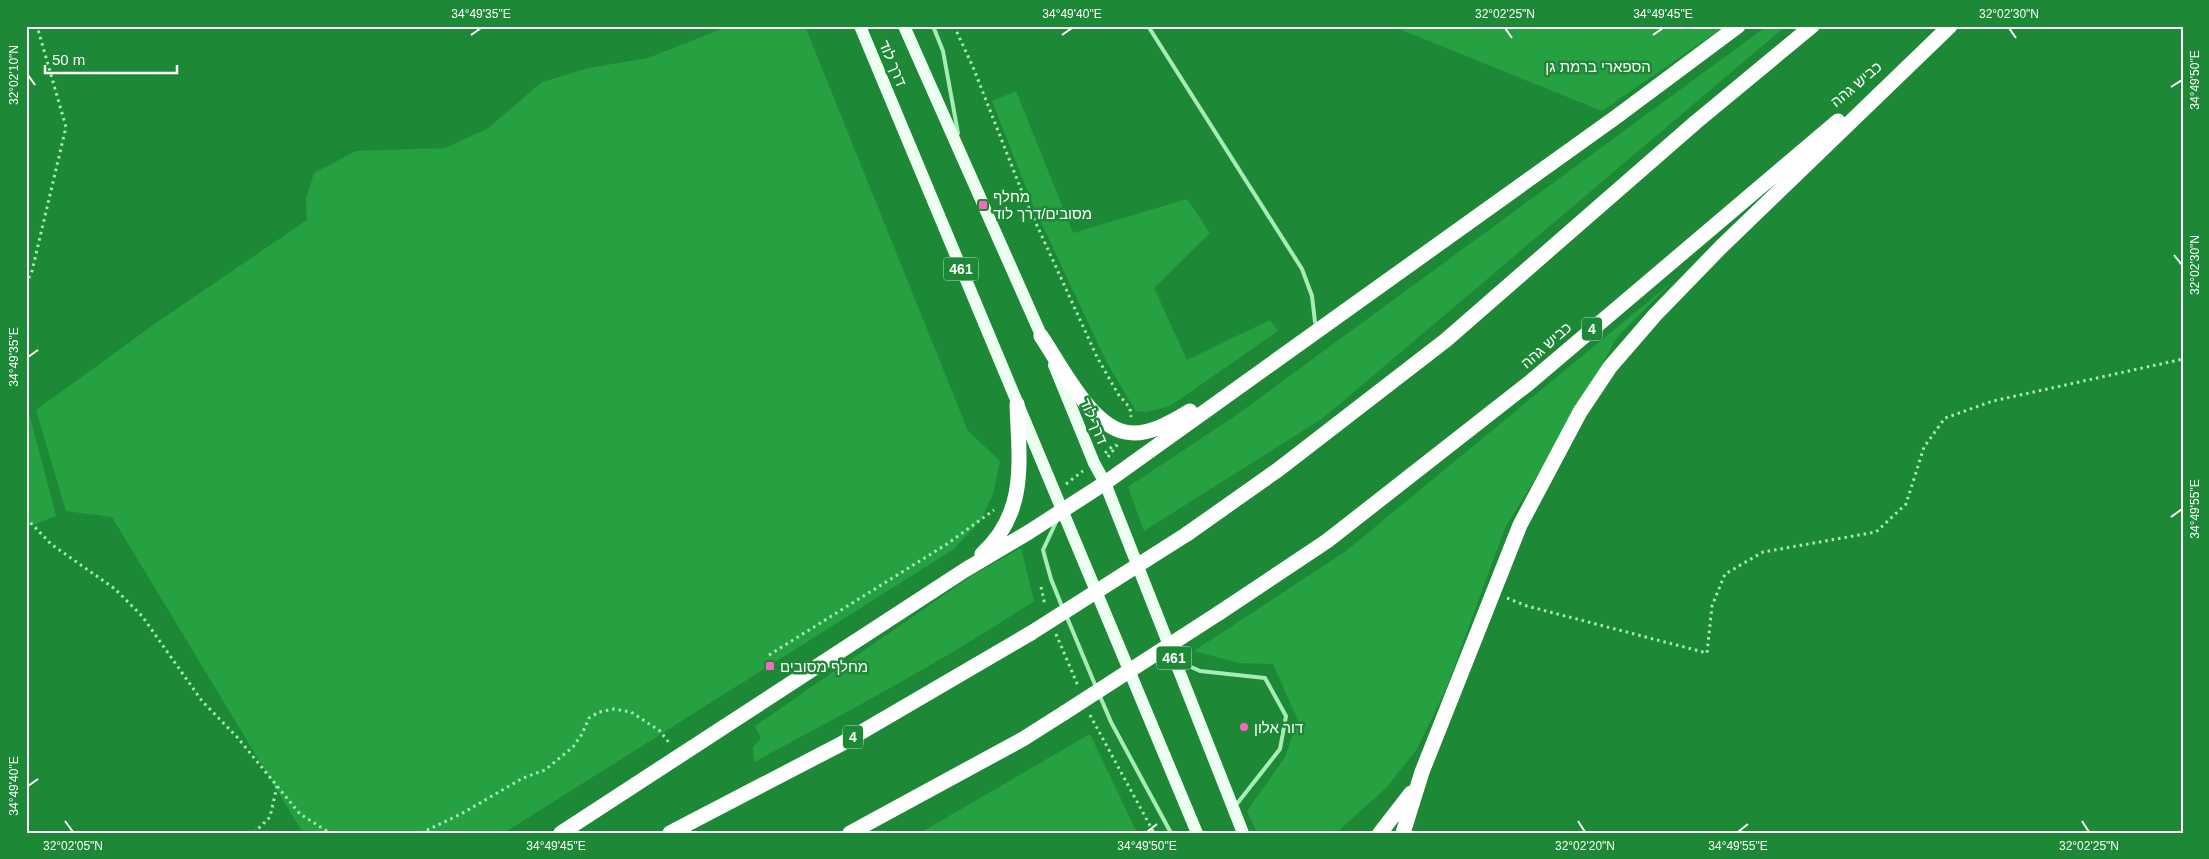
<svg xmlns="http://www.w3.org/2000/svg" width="2209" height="859" font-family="Arial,'Noto Sans Hebrew',sans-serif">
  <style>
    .green { fill: #26a141 }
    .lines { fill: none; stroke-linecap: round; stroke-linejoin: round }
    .path { stroke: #a7ecb6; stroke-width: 3; stroke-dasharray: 2.5 4; stroke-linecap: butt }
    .lane { stroke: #a7ecb6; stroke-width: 4 }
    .primary { stroke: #ecfff1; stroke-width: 12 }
    .highway { stroke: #fff; stroke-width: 15 }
    .highway-bridge { stroke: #fff; stroke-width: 15 }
    .ticks { fill: none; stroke: #fff; stroke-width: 2 }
    .poi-dot { fill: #fb66c2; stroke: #1d8936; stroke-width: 2 }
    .labels { text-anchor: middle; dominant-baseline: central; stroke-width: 5; stroke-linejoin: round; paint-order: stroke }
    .shield { fill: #1d8936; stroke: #bbdcc3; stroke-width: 1 }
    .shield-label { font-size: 14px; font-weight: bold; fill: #fff }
    .street-label { font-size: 15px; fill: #fff; stroke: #1d8936 }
    .park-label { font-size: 15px; fill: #fff; stroke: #1d8936 }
    .poi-label { font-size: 15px; fill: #fff; stroke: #1d8936; text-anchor: start }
    .neatline { fill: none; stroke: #fff; stroke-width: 2 }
    .ticks-label { font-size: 12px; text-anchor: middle; fill: #fff }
  </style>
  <rect width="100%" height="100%" fill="#1d8936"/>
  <path class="green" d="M729,26H805L968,431L1000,461L993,494L981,520L954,549L504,833H303L112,517L66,511L36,410L156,323L307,220L306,199L314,173L356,151L445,148L487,129L542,82L589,68L648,58Z
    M1392,26H1725L1602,111Z
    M1767,26H1786L1323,418L1144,531L1128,487L1235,416Z
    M1016,91L1073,233L1187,199L1210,233L1154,288L1187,360L1270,320L1278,331L1170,406L1146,412L1136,411L1108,365L1032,203L992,101Z
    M1672,282L1617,337L1578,409L1505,528L1446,689L1417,749L1387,787L1336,833H1257L1247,811L1285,757L1298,721L1273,664L1239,663L1194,651L1346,551Z
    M29,413L56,516L26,528V416Z
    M1021,548L1034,601C944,661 849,711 754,762L753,747L761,738L755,726L973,575Z
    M1090,734L1137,833H920Z"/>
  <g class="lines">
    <path class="path" d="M954,26L973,67L1024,197L1097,357L1118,394L1130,408L1131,417
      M26,284L32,271L66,127L37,26
      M1105,453L1115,444
      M1108,457L1118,444
      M1066,484L1083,471
      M26,518L51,544L115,589L142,616L202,701L237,737L300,814L330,833
      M1041,587L1045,605
      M1507,598L1527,606L1707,653L1712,606L1725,574L1763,552L1876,532L1906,504L1924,447L1945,418L1993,401L2183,359
      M1056,634L1078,686
      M769,655L947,544L994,510
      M1090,715L1154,833
      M254,833L270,817L277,786
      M421,833L461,814L523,778L545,770L573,747L582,734L589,718L599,712L614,709L631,712L660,731L670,744"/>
    <path class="lane" d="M933,26L943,51L958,133
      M1148,26L1302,269L1312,296L1315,322
      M1057,520L1043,550L1051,579L1063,609
      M1066,615L1096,687
      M1180,662L1200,671L1265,678L1286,716L1280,749L1236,805
      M1099,694L1111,722L1171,833"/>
    <path class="primary" d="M860,26L1197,833
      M904,26L1045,344
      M1054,365L1094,463L1105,483L1243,833"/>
    <path class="highway" d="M1041,336C1060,364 1090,425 1125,432C1147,437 1172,422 1190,411
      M1187,534L1279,469L1446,340L1696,122L1812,26
      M982,554C1028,512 1019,461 1017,404
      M1219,613L1327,541L1529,383L1838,121
      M561,833L965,570L1029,532L1105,483L1616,117L1738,26
      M670,833L841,744L1031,633
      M850,833L1023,739L1064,713
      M1380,833L1411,793
      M1403,833L1422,772L1520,525L1580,412L1610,367L1655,315L1721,247L1950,26"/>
    <path class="highway-bridge" d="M1031,633L1187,534
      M1064,713L1219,613"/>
  </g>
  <path class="ticks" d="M1505,28L1512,38M2009,28L2016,38M471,35L481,28M1062,35L1072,28M1653,35L1663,28M28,75L35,85M2171,87L2182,80M2174,255L2182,265M28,357L38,350M2171,517L2182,509M28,786L38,779M65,821L73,832M1578,821L1585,832M2082,821L2089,832M556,832L566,824M1147,832L1157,824M1738,832L1748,824"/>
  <g class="poi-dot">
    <rect x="978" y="200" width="10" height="10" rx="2.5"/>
    <rect x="765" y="661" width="10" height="10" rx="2.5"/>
    <circle cx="1244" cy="727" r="5"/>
  </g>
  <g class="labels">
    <g class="shield">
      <rect x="943.5" y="257.5" width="35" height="23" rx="4"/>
      <rect x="1582" y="317.5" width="20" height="23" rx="4"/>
      <rect x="1156.5" y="646.5" width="35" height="23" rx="4"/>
      <rect x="843" y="725.5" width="20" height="23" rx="4"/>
    </g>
    <g class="shield-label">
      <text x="961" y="269">461</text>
      <text x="1592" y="329">4</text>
      <text x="1174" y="658">461</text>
      <text x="853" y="737">4</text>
    </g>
    <g class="street-label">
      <text transform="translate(893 63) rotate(67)">דרך לוד</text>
      <text transform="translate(1856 84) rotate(-40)">כביש גהה</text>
      <text transform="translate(1546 345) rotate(-41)">כביש גהה</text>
      <text transform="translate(1094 421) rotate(67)">דרך לוד</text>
    </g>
    <g class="park-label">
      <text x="1598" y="66">הספארי ברמת גן</text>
    </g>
    <g class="poi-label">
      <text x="993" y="196">מחלף<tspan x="993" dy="17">מסובים/דרך לוד</tspan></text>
      <text x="780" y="666">מחלף מסובים</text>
      <text x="1254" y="727">דור אלון</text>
    </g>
  </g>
  <rect width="2209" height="859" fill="none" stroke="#1d8936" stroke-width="55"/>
  <path d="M45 65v8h132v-8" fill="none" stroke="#ffffff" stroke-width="2.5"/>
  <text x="52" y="65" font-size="15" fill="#ffffff" stroke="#1d8936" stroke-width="4" paint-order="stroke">50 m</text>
  <rect x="28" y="28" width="2154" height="804" class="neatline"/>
  <g class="ticks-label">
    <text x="481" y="18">34°49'35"E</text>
    <text x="1072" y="18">34°49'40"E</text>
    <text x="1505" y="18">32°02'25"N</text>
    <text x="1663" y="18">34°49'45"E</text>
    <text x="2009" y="18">32°02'30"N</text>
    <text transform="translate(14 75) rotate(-90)" y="4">32°02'10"N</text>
    <text transform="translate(2195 80) rotate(-90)" y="4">34°49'50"E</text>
    <text transform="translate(2195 265) rotate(-90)" y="4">32°02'30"N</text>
    <text transform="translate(14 357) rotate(-90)" y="4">34°49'35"E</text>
    <text transform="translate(2195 509) rotate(-90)" y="4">34°49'55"E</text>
    <text transform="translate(14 786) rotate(-90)" y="4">34°49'40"E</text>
    <text x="73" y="850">32°02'05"N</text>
    <text x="556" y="850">34°49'45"E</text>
    <text x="1147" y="850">34°49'50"E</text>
    <text x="1585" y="850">32°02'20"N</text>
    <text x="1738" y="850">34°49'55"E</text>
    <text x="2089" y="850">32°02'25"N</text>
  </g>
</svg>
